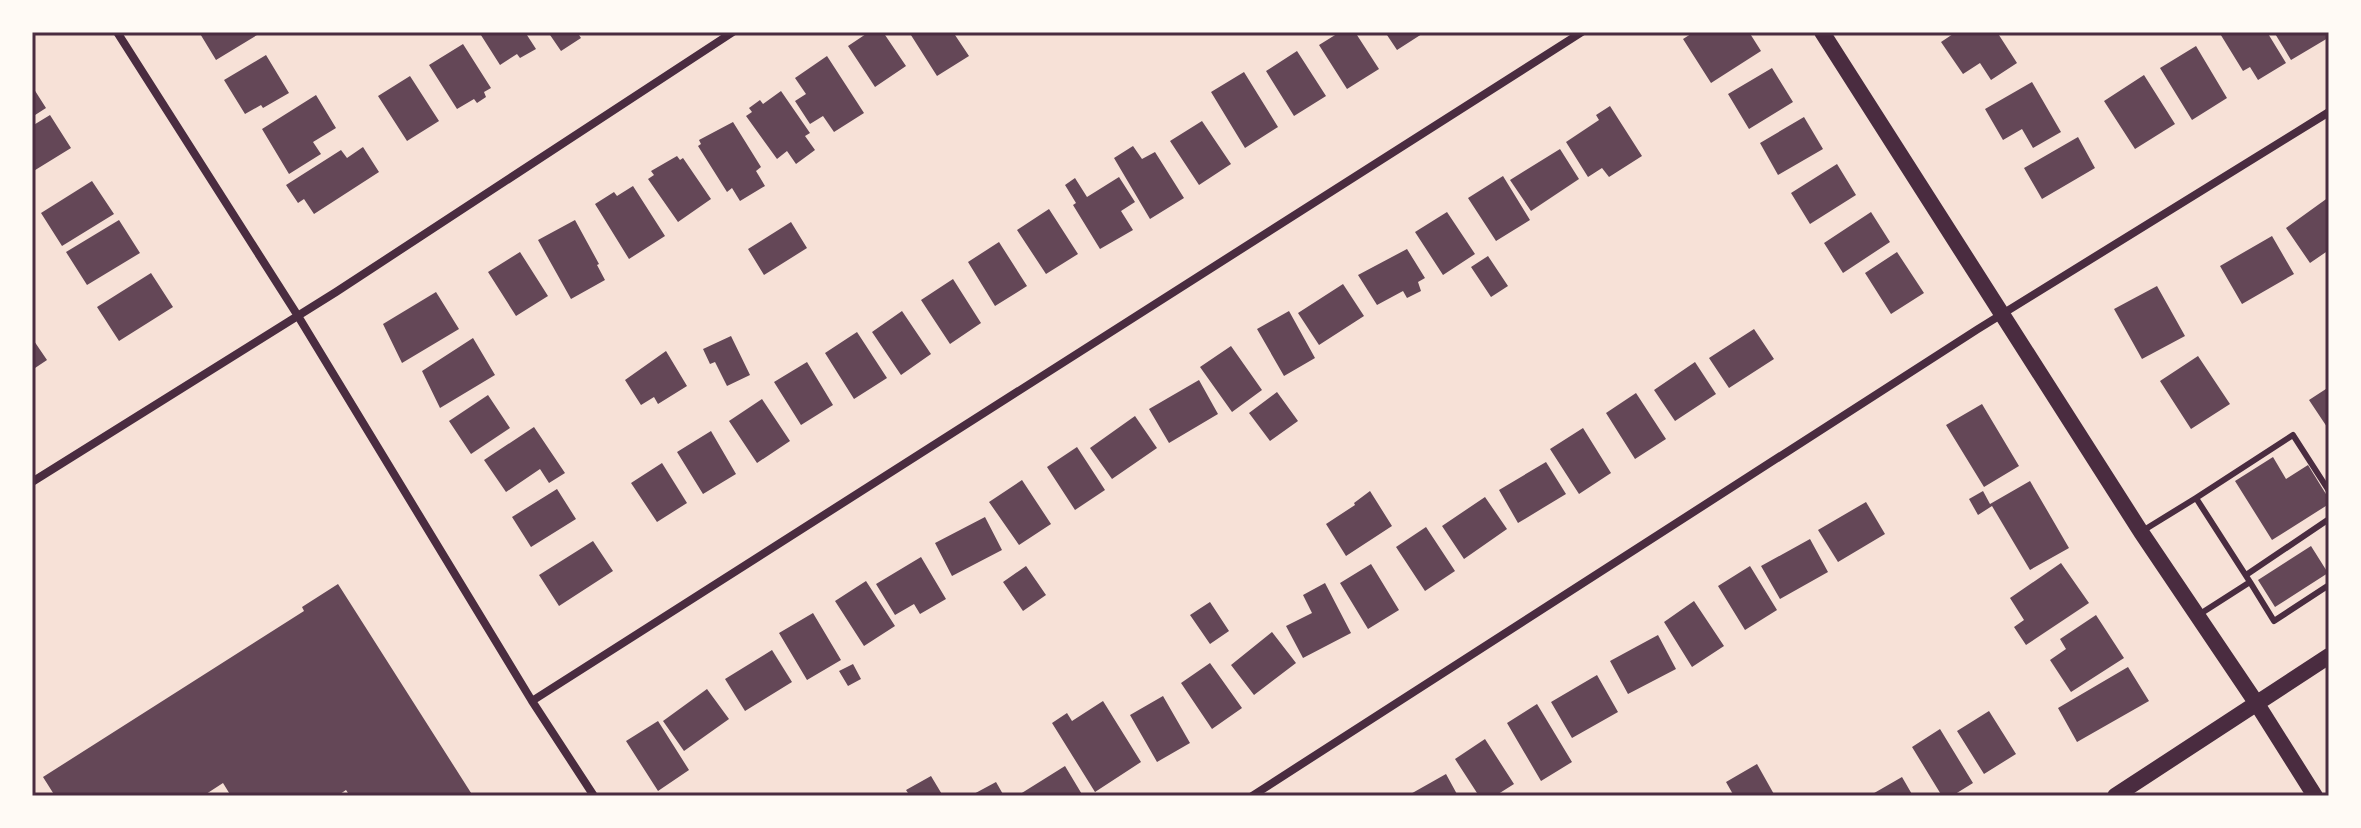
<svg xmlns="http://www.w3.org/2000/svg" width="2361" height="828" font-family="'Playfair Display',serif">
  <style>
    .building { fill: #644757 }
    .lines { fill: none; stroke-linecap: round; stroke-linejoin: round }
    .service { stroke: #4a2c40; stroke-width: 6 }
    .minor { stroke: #4a2c40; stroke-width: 8 }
    .secondary { stroke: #4a2c40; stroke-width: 16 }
    .neatline { fill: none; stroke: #4a2c40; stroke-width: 3 }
  </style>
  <rect width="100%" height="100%" fill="#f7e1d7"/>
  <path class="building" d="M199,32H262L216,60Z
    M479,32H525L536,49L520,58L517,54L500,65Z
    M548,32H577L581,38L561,51Z
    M869,32H883L906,66L875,87L848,46Z
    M909,32H953L969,56L937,76Z
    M1340,32H1355L1379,69L1347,89L1319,45Z
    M1385,32H1425L1397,50Z
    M1694,32H1749L1761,51L1711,83L1683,39Z
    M1956,32H1997L2017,63L1991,80L1980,63L1963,74L1941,42Z
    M2219,32H2267L2286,63L2258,80L2250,67L2243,71Z
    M2274,32H2324L2328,38L2291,60Z
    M463,44L491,88L484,92L486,97L477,103L474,99L457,109L429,65Z
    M2196,46L2227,98L2192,120L2160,68Z
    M1297,51L1326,96L1294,116L1266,71Z
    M266,55L289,93L263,108L261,105L245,114L224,80Z
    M827,56L864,113L834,132L823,116L810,124L795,101L806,94L795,78Z
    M1772,68L1793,102L1749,129L1728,94Z
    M1244,72L1278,127L1245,148L1211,92Z
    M2144,75L2175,124L2135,149L2104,101Z
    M410,76L439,121L407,141L378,96Z
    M2032,82L2061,132L2033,148L2022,129L2003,140L1985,109Z
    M32,86L46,108L32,117Z
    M781,91L810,133L805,136L815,150L796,164L787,151L777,159L746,116L752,112L749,108L760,100L763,104Z
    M316,95L336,128L313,142L321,154L289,174L262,129Z
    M1610,106L1642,156L1609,177L1602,168L1588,177L1566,142L1599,120L1596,115Z
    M50,115L71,148L32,172V126Z
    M1804,117L1823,149L1778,175L1760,143Z
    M1202,121L1231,164L1199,185L1170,141Z
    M733,122L761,167L756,171L765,186L740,201L732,188L727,192L698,146L701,144L699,140Z
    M2078,137L2095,168L2042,199L2024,168Z
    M1133,146L1142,159L1155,152L1184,198L1150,219L1114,158Z
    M363,147L379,172L314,214L304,199L298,203L286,185L341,150L347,158Z
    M1560,149L1579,179L1531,211L1510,180Z
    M677,156L680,160L683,158L711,199L678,222L648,179L654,175L651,171Z
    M1837,164L1856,195L1810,224L1791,193Z
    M1503,176L1530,220L1496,241L1468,198Z
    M1119,177L1135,202L1121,211L1133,230L1100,249L1073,205L1076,203L1065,185L1075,178L1087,197Z
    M92,181L114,214L62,246L41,213Z
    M633,186L665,236L629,259L595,204L614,192L617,196Z
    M2329,197V250L2310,263L2286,228Z
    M1049,209L1078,254L1046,274L1017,230Z
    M1447,212L1475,254L1443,275L1415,232Z
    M1871,212L1890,242L1843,273L1824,243Z
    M119,220L140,253L87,285L66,252Z
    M575,220L599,264L597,265L605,280L571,299L538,240Z
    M791,222L807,248L764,275L748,249Z
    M2272,236L2294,274L2242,304L2220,266Z
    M999,242L1027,286L995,306L968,262Z
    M1407,249L1425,278L1418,282L1421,291L1407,298L1403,291L1377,305L1358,275Z
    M520,252L548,296L516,316L488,272Z
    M1897,252L1924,293L1891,314L1865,273Z
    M1488,256L1508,286L1491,297L1471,267Z
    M151,273L173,307L119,341L97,307Z
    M953,279L981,323L950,344L921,300Z
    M1343,284L1364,316L1319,345L1298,313Z
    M2157,286L2185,336L2142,359L2114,309Z
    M436,292L459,329L402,363L383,324Z
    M902,311L931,354L901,375L872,332Z
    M1289,311L1315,358L1284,376L1257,329Z
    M1754,329L1774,359L1729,388L1709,358Z
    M857,332L887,378L854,399L825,353Z
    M731,336L750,375L727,386L715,362L710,364L703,349Z
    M32,338L47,360L32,370Z
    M473,338L495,375L440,408L422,371Z
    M1231,346L1262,390L1232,412L1200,367Z
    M666,351L687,386L658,404L654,397L641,405L625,380Z
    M2198,356L2230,404L2191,429L2160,381Z
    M807,362L833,405L801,425L774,382Z
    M1695,362L1716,394L1675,421L1654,390Z
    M1199,380L1218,414L1169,443L1149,409Z
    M2329,387V430L2309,400Z
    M1277,392L1298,421L1270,441L1249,413Z
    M1636,393L1666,439L1635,459L1606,413Z
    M488,395L510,428L471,454L449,421Z
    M762,399L790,441L757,463L729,421Z
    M1982,404L2019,466L1984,487L1946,425Z
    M1135,416L1157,448L1112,479L1090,448Z
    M534,427L565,473L549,483L540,469L506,492L484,460Z
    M1583,428L1611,473L1579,494L1550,449Z
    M711,431L736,474L703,494L677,452Z
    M1077,447L1105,490L1075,510L1047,467Z
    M2273,457L2286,479L2308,465L2329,499V504L2272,540L2235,481Z
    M1546,462L1566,494L1518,523L1499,490Z
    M662,463L687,503L657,522L631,483Z
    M1022,480L1051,524L1019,545L989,502Z
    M2030,481L2069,548L2030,570L1992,506L1978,515L1969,499L1983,491L1990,504Z
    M557,489L576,519L531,547L512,517Z
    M1370,491L1392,526L1346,556L1326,524L1355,505L1354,503Z
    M1485,497L1507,529L1464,559L1442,526Z
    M1866,502L1885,534L1838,562L1818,530Z
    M985,517L1002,550L952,576L935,543Z
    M1426,527L1455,571L1425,591L1396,547Z
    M1810,539L1828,572L1780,599L1761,566Z
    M593,541L613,571L559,606L539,575Z
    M2311,546L2328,573L2275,607L2258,580Z
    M921,557L946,599L920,614L914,604L895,615L876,584Z
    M2061,563L2089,603L2026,645L2014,627L2024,620L2010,598Z
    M1371,564L1399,610L1368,629L1340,583Z
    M1026,566L1046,595L1023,611L1003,582Z
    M1750,566L1777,610L1745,630L1718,586Z
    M866,581L895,626L864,646L835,601Z
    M1325,583L1351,633L1303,658L1286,626L1312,613L1303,595Z
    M338,584L473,796H350L346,790L337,796H231L223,783L203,796H55L43,777L304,611L302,607Z
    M1694,601L1724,646L1692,667L1664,622Z
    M1210,602L1229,631L1210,644L1190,615Z
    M813,613L841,660L807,680L779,633Z
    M2096,615L2124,658L2071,692L2050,660L2066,649L2060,639Z
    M1272,632L1296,663L1254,695L1231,665Z
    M1658,635L1676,669L1628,694L1610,661Z
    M772,650L792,682L745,711L725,679Z
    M1210,663L1242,708L1212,729L1181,683Z
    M853,664L861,679L848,686L839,671Z
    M2128,667L2149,701L2077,742L2058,708Z
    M1597,675L1618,712L1572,738L1551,702Z
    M707,689L729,719L684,751L663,721Z
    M1163,696L1190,743L1157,762L1130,715Z
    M1103,701L1141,762L1095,792L1052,723L1067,713L1072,721Z
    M1537,704L1572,762L1541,781L1507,723Z
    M1989,711L2016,754L1984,774L1957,731Z
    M658,721L689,770L658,791L626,741Z
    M1940,729L1973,783L1952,796H1942L1912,747Z
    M1485,739L1514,784L1495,796H1479L1455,759Z
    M1757,764L1775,796H1734L1726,782Z
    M1065,766L1083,796H1017Z
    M1446,774L1458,796H1407Z
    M931,776L943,796H910L906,790Z
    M1902,777L1913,796H1869Z
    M996,782L1004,796H970Z"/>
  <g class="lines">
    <path class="service" d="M2196,498L2293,435L2329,491
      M2144,530L2196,498L2250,582L2200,614
      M2246,575L2329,519
      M2250,582L2274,621L2329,585"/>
    <path class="minor" d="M117,32L298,316L532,701L594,796
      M32,482L336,292L733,32
      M532,701L1582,32
      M1252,796L1978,329L2329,112"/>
    <path class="secondary" d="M1822,32L2141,532L2257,704L2315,796
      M2115,796L2329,656"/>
  </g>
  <rect width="2361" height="828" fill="none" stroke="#fffaf5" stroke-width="68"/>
  <rect x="34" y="34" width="2293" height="760" class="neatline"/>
</svg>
